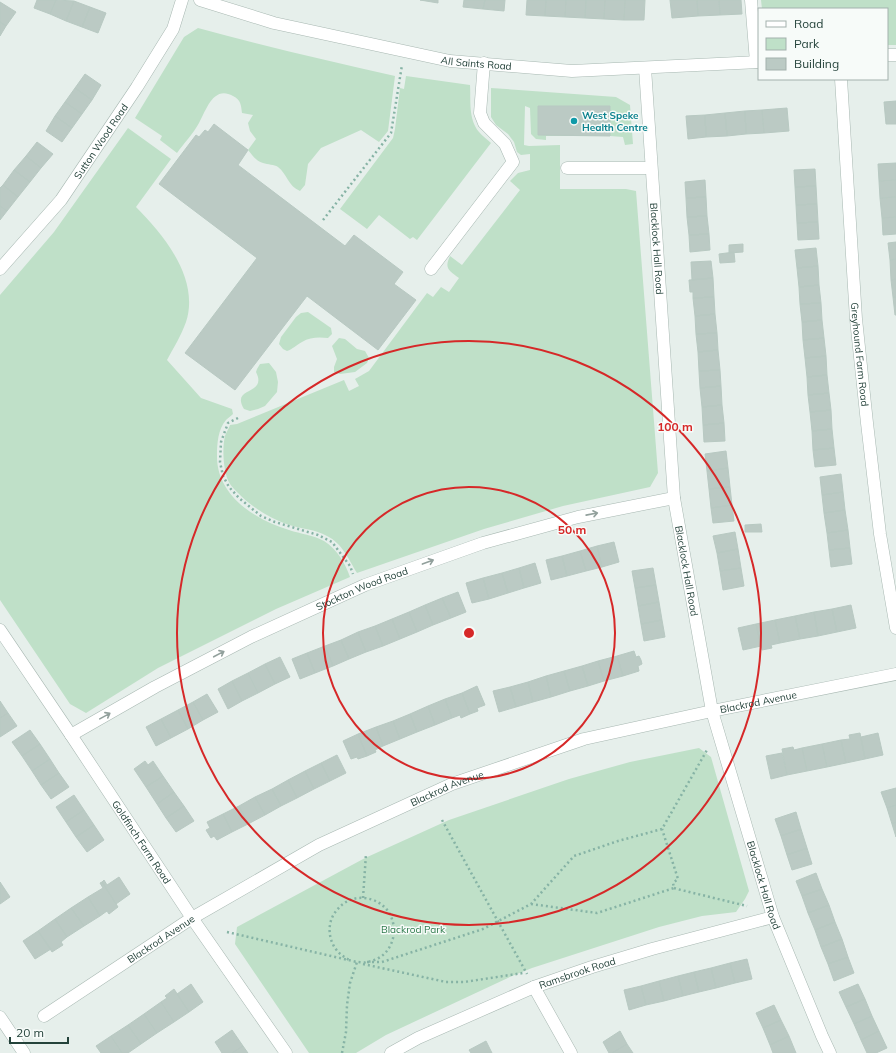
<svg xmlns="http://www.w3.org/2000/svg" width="896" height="1053" font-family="Mulish,sans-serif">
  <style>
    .green { fill: #bfe0c8 }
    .building { fill: #bbcac4; stroke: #b8c9c2 }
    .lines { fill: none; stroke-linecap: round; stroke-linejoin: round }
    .minor-casing { stroke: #a8b8b2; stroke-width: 13 }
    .path { stroke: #86b3a5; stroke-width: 2.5; stroke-dasharray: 2 3; stroke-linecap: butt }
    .minor { stroke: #fff; stroke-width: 12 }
    .oneway { stroke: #92a09c }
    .ring { fill: none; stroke: #d62828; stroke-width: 2 }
    .culture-dot { fill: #0f9aa8; stroke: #f7fbf9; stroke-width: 1.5 }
    .labels { text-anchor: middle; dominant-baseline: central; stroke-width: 3; stroke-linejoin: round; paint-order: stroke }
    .street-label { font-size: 10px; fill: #24423a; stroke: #f7fbf9 }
    .culture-label { font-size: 10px; font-weight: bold; fill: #0d838f; stroke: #f7fbf9; text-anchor: start }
    .park-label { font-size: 10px; fill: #2d7a4b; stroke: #f7fbf9 }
    .centre { fill: #d62828; stroke: #f7fbf9; stroke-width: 2 }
    .ring-label { font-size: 12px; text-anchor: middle; font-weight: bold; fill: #d62828; stroke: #f7fbf9; stroke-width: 3; stroke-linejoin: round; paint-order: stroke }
  </style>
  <rect width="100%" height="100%" fill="#e6efeb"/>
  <path class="green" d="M761,0H896V45H887V9H762Z
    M198,28C263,46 329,61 395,76L388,131L379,142L361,130L321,148L308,164L305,185L300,191C288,186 287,174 278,167C274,164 268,165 263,163C256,161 253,156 248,150L256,139L250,131L248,123L253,115L242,113C241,105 241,100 233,96C213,85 206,111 199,123C193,134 184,143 177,153L160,140L162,136L135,118L184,37Z
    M406,76L470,85C471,100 468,119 479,132C482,136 487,139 491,143L417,240L413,237L410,239L379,215L367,229L340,209L393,138L395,129L400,88L404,89Z
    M491,88L616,97L630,105L633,144L625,145L623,137L610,136H546V140L536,139L531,134L530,108L525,106L524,145L529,146L560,145V189H626L636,191L658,473L650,487L563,506L484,529L357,573C349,560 342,543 327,536C315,529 302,529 289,525C269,518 253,508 238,493C235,490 232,487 230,484C223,473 222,448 225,436C226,432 229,429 230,425L237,424L344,380L349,391L359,386L355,379L369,371L427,293L433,297L441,287L449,292L459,278C449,270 444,269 450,256L462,265L520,190L510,181L518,173L530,170V154L521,155L517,152L514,142L508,134L496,125L491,117Z
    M128,128L171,159L136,207C164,235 200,279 186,322C181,336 174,347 167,360L201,398L232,409L233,414C231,416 228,418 226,420C218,429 217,444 217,455C216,495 255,520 289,530C301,534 313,535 324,541C338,550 345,563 350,577L276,609L158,668L86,713L70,704L0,600V295L54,232Z
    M308,312L331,328L332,334L328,338C319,337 310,337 302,342C296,345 293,349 287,351L283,349L279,344L281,337L296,317L301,313Z
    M339,338L345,339L357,349L365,351L369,358L367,363L355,372L340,374L334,372V367L337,359L332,346Z
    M269,363L276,372L278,382L277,392L265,406L258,409L250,411L244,409C230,386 268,396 256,372L257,369L260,364Z
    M699,748L711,757L749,891L745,899L736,912L702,916L659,927L532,968L512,976L386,1035L356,1053H309L235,944L237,927L365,858L449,820L569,779L630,762Z"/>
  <path class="building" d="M37,0H56L50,14L34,8Z
    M56,0L74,1L66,21L50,14Z
    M420,0H438V3Z
    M464,0H485L483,9L463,7Z
    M485,0H505L504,11L483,9Z
    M527,0H546L545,16L526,15Z
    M546,0H566L565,17L545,16Z
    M566,0H586L585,18L565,17Z
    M586,0H605L604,19L585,18Z
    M605,0H625L624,20L604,19Z
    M625,0H645L644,20H624Z
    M670,0H697L698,16L672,18Z
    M697,0H719L720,15L698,16Z
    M719,0H741L742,14L720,15Z
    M74,1L90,7L82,27L66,21Z
    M0,2L16,12L6,26L0,22Z
    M90,7L106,13L98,33L82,27Z
    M0,22L6,26L0,36Z
    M85,74L101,85L92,100L75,88Z
    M75,88L92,100L82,114L65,102Z
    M896,101V124H886L884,102Z
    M65,102L82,114L72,128L55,116Z
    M538,106H610V136L538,135Z
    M787,108L789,131L764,133L762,110Z
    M762,110L764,133L746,134L745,111Z
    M745,111L746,134L727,136L725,113Z
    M725,113L727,136L706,137L705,115Z
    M705,115L706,137L688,139L686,116Z
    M55,116L72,128L62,142L46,131Z
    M214,124L248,150L238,165L345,246L354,235L403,272L394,284L416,300L378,350L307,296L235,390L185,353L257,258L159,184L196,135L199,137L205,130L208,132Z
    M37,142L53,154L41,168L26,156Z
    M26,156L41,168L30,182L14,170Z
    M896,163V180L879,181L878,164Z
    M815,169L816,186L795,187L794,170Z
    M14,170L30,182L18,197L3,185Z
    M705,180L706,197L686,198L685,182Z
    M896,180V197L880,198L879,181Z
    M3,185L18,197L7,211L0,206V188Z
    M816,186L817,204L796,205L795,187Z
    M706,197L707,216L687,217L686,198Z
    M896,197V217L882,218L880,198Z
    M817,204L818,222L797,223L796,205Z
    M0,206L7,211L0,220Z
    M707,216L709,234L689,235L687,217Z
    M896,217V234L883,235L882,218Z
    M818,222L819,239L798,240L797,223Z
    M709,234L710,250L690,252L689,235Z
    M896,242V259L890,260L888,243Z
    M743,244V252L729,253V245Z
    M816,248L818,266L797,268L795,250Z
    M734,252L735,262L720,263L719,254Z
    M896,259V279L891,280L890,260Z
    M711,261L713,278L692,280L691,262Z
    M818,266L819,285L799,287L797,268Z
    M713,278L714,297L693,298V292H690L689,280Z
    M896,279V297H893L891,280Z
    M819,285L821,303L800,304L799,287Z
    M714,297L715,314L695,316L693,298Z
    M893,297H896V315H895Z
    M821,303L822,320L802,322L800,304Z
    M715,314L717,333L696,334L695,316Z
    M822,320L824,338L803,340L802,322Z
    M717,333L718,350L698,352L696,334Z
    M824,338L826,356L805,358L803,340Z
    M718,350L720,370L699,371L698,352Z
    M826,356L827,375L807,377L805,358Z
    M720,370L721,386L700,388L699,371Z
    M827,375L829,393L808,395L807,377Z
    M721,386L722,405L702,407L700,388Z
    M829,393L831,410L810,412L808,395Z
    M722,405L724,423L703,425L702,407Z
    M831,410L832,429L812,431L810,412Z
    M724,423L725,441L704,442L703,425Z
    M832,429L834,448L813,450L812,431Z
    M834,448L836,465L815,467L813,450Z
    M726,451L728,468L707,471L705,454Z
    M728,468L730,487L709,489L707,471Z
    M841,474L843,492L822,495L820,477Z
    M730,487L732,505L711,508L709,489Z
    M843,492L845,510L824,513L822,495Z
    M732,505L734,521L713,523L711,508Z
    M845,510L848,530L827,533L824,513Z
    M761,524L762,532H745V525Z
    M848,530L850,548L829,550L827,533Z
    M735,532L738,549L717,553L713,536Z
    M614,542L619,562L602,567L597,546Z
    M597,546L602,567L586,571L580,551Z
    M850,548L852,564L831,567L829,550Z
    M738,549L741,568L720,571L717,553Z
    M580,551L586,571L567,576L562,556Z
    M562,556L567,576L551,580L546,560Z
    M535,563L541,583L524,588L519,568Z
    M519,568L524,588L508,593L502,573Z
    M653,568L656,585L635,588L632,571Z
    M741,568L744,586L723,590L720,571Z
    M502,573L508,593L489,599L483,578Z
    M483,578L489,599L472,603L466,583Z
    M656,585L659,602L638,606L635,588Z
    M458,592L466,612L451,618L442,598Z
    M442,598L451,618L433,625L425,605Z
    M659,602L662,620L641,624L638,606Z
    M425,605L433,625L417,632L409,612Z
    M851,605L856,628L837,632L832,609Z
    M832,609L837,632L818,636L814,612Z
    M409,612L417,632L400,639L392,619Z
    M814,612L818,636L800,639L795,616Z
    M795,616L800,639L780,643L775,620Z
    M392,619L400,639L383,646L375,626Z
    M662,620L665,637L644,641L641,624Z
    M775,620L780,643L771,645L772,648L762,650L756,624Z
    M756,624L761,646L743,650L738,628Z
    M375,626L383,646L366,652L358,632Z
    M358,632L366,652L349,659L341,640Z
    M341,640L349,659L333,666L325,646Z
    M325,646L333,666L315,673L307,653Z
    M634,651L636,657L639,656L641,660L642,664L638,666L639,671L623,676L617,656Z
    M307,653L315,673L300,679L292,659Z
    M617,656L623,676L604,681L598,661Z
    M280,657L290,677L275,684L265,664Z
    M598,661L604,681L588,686L582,666Z
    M265,664L275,684L258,693L248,673Z
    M582,666L588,686L570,691L564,671Z
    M564,671L570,691L551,697L546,676Z
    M248,673L258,693L242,701L232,681Z
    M546,676L551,697L533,702L528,682Z
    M232,681L242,701L228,709L218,689Z
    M528,682L533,702L516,707L510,687Z
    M477,686L485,705L477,708L478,711L470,714L462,693Z
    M510,687L516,707L499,712L493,691Z
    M462,693L470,714L461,718L460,715L452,718L445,699Z
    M207,694L218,712L203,720L193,702Z
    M445,699L452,718L435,725L428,706Z
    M0,701L8,713L0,718Z
    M193,702L203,720L188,729L178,710Z
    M428,706L435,725L417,732L410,714Z
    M178,710L188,729L171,738L161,719Z
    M8,713L17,726L0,737V718Z
    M410,714L417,732L400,739L393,721Z
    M161,719L171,738L156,746L146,727Z
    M393,721L400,739L383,746L376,727Z
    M376,727L383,746L375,750L376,752L367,756L358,734Z
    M30,730L40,744L22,756L12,742Z
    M860,733L865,759L846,763L841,740L850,739L849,735Z
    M878,733L883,755L865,759L861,737Z
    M358,734L367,756L358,759L357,757L351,759L343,741Z
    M841,740L846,763L827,767L822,744Z
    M40,744L50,759L32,771L22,756Z
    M822,744L827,767L807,771L802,748Z
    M793,747L794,750L802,748L807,771L787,775L782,749Z
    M782,753L787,775L771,779L766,756Z
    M337,755L346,773L330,781L321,763Z
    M50,759L59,773L41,785L32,771Z
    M145,761L148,765L153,761L163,776L146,787L134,769Z
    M321,763L330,781L314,789L305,771Z
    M305,771L314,789L297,798L288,780Z
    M59,773L69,787L51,799L41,785Z
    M163,776L174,792L157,804L146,787Z
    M288,780L297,798L281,806L272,789Z
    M896,788V805L887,808L881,792Z
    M272,789L281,806L265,815L255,797Z
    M174,792L184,806L166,818L157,804Z
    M74,795L84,810L66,822L56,807Z
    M255,797L265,815L248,824L239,806Z
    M896,805V822L892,824L887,808Z
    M184,806L194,821L176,832L166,818Z
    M239,806L248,824L232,832L223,814Z
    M84,810L94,825L76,837L66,822Z
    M796,812L801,829L781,836L775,819Z
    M223,814L232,832L217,840L214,836L211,838L206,830L210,828L207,822Z
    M896,822V837L892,824Z
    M94,825L104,840L87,852L76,837Z
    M801,829L807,848L787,855L781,836Z
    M807,848L812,864L792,870L787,855Z
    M816,873L822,889L802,896L796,881Z
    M119,877L130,894L116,904L102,882L104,880L107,885Z
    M0,882L10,897L0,904Z
    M102,882L118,907L109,914L107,911L100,916L88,897L103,888L100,883Z
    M822,889L829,905L808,913L802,896Z
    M88,897L100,916L84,926L71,908Z
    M829,905L835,922L815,930L808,913Z
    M71,908L84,926L67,937L55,919Z
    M55,919L67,937L61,942L63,945L52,952L38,931Z
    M835,922L842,939L821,947L815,930Z
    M38,931L51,949L35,959L23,941Z
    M842,939L848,957L828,964L821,947Z
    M848,957L854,973L834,981L828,964Z
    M747,959L752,979L735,983L730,963Z
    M730,963L735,983L716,988L711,968Z
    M711,968L716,988L699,992L694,972Z
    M694,972L699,992L683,996L678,976Z
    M678,976L683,996L664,1001L659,981Z
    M659,981L664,1001L646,1005L641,986Z
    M191,984L203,1002L189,1012L177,994Z
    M858,984L865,999L846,1007L839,992Z
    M641,986L646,1005L629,1010L624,990Z
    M174,989L189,1012L174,1022L161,1002L167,998L165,996Z
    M865,999L872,1016L854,1024L846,1007Z
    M161,1002L174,1022L157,1033L144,1014Z
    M774,1005L781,1020L763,1028L756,1013Z
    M144,1014L157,1033L141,1044L128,1025Z
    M872,1016L879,1031L861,1040L854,1024Z
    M781,1020L789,1036L770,1045L763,1028Z
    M128,1025L141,1044L128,1053H122L111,1036Z
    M232,1030L243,1046L232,1053H222L215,1042Z
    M620,1031L627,1044L612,1053H609L603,1042Z
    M879,1031L887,1048L876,1053H867L861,1040Z
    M111,1036L122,1053H101L96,1046Z
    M789,1036L796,1053H773L770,1045Z
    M486,1041L492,1053H471L469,1050Z
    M627,1044L633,1053H612Z
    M243,1046L248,1053H232Z"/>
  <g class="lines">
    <g class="minor-casing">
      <g id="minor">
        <path id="s1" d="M200,0L274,23L450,61L572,71L759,62"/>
        <path d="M751,0L756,62"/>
        <path d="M887,55H896"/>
        <path id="s2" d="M645,68L674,498L712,711L773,917L822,1036L830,1053"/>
        <path id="s3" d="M841,79L856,319L867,423L880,534L896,628"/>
        <path d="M567,168H651"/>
        <path id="s4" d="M0,269L61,200L137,87L173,29L182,0"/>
        <path d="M431,269L513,162L505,144L484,123L480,113L484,63"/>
        <path id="s5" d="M0,630L71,735L192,918L286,1053"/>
        <path id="s6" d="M71,735L155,687L251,637L365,585L483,543L578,517L674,498"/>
        <path d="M534,987L571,1053"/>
        <path id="s7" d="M44,1016L192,918L319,845L452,784L584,739L712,711L896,674"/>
        <path d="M0,1017L24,1053"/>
        <path id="s8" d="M391,1053L418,1038L534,987L592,967L652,949L773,917"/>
      </g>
    </g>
    <path class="path" d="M323,220L391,133L402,65
      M238,418L228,423L221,442L220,462L223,476L229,487L239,498L261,516L275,522L318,535L332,542L350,566L353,574
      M442,820L527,974
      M674,888L677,889L747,906
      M363,898L366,854
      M531,904L597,913L674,888L673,883L678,879L662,829
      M227,932L357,962C360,962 364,963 366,962C403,958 404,902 364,898C353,897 343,902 337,910C325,923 328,946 343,956C345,958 348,959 351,961
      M367,962H382L483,929L531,904L574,856L618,841L662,829L707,750
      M363,964L446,982H464L523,973
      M342,1053L346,1032L347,1005L350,983L357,962L358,963"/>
    <use href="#minor" class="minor"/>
  </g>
  <defs><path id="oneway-shaft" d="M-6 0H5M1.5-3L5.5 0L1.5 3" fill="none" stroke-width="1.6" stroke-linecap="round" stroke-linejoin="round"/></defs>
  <g class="oneway">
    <use href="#oneway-shaft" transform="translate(592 514) rotate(-11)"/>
    <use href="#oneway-shaft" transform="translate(428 562) rotate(-20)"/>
    <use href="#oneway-shaft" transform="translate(219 654) rotate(-28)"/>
    <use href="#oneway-shaft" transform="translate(105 716) rotate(-29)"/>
  </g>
  <g class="ring">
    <circle cx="469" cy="633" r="146"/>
    <circle cx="469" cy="633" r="292"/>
  </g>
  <circle class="culture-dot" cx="574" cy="121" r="4"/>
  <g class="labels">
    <g class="street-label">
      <text stroke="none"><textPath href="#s1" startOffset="284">All Saints Road</textPath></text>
      <text stroke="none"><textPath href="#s4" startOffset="163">Sutton Wood Road</textPath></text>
      <text stroke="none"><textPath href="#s2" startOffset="181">Blacklock Hall Road</textPath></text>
      <text stroke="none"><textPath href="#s3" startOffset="276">Greyhound Farm Road</textPath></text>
      <text stroke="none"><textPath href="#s2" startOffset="505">Blacklock Hall Road</textPath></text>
      <text stroke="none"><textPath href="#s6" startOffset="326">Stockton Wood Road</textPath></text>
      <text stroke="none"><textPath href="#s7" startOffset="788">Blackrod Avenue</textPath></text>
      <text stroke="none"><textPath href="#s7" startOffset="464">Blackrod Avenue</textPath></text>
      <text stroke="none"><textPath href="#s5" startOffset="255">Goldfinch Farm Road</textPath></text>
      <text stroke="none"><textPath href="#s2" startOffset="829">Blacklock Hall Road</textPath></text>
      <text stroke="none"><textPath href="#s7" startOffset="140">Blackrod Avenue</textPath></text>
      <text stroke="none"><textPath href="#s8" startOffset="203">Ramsbrook Road</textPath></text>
    </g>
    <g class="culture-label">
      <text x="582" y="115">West Speke<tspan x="582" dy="12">Health Centre</tspan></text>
    </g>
    <g class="park-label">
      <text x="413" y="929">Blackrod Park</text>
    </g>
  </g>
  <circle cx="469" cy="633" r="6" class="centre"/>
  <g class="ring-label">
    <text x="675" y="431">100 m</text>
    <text x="572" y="534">50 m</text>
  </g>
  <rect x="758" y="8" width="130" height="72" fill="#f7fbf9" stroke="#a3b1ad"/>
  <rect x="766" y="21" width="20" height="6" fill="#ffffff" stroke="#a3b1ad"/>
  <text x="794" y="28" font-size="12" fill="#24423a">Road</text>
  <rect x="766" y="38" width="20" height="12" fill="#bfe0c8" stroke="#a3b1ad"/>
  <text x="794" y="48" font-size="12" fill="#24423a">Park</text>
  <rect x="766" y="58" width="20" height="12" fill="#bbcac4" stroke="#a3b1ad"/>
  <text x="794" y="68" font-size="12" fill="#24423a">Building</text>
  <path d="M10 1037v6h58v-6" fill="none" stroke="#24423a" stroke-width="2"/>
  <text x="16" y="1037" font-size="12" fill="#24423a" stroke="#f7fbf9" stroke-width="3" paint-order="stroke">20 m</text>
</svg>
